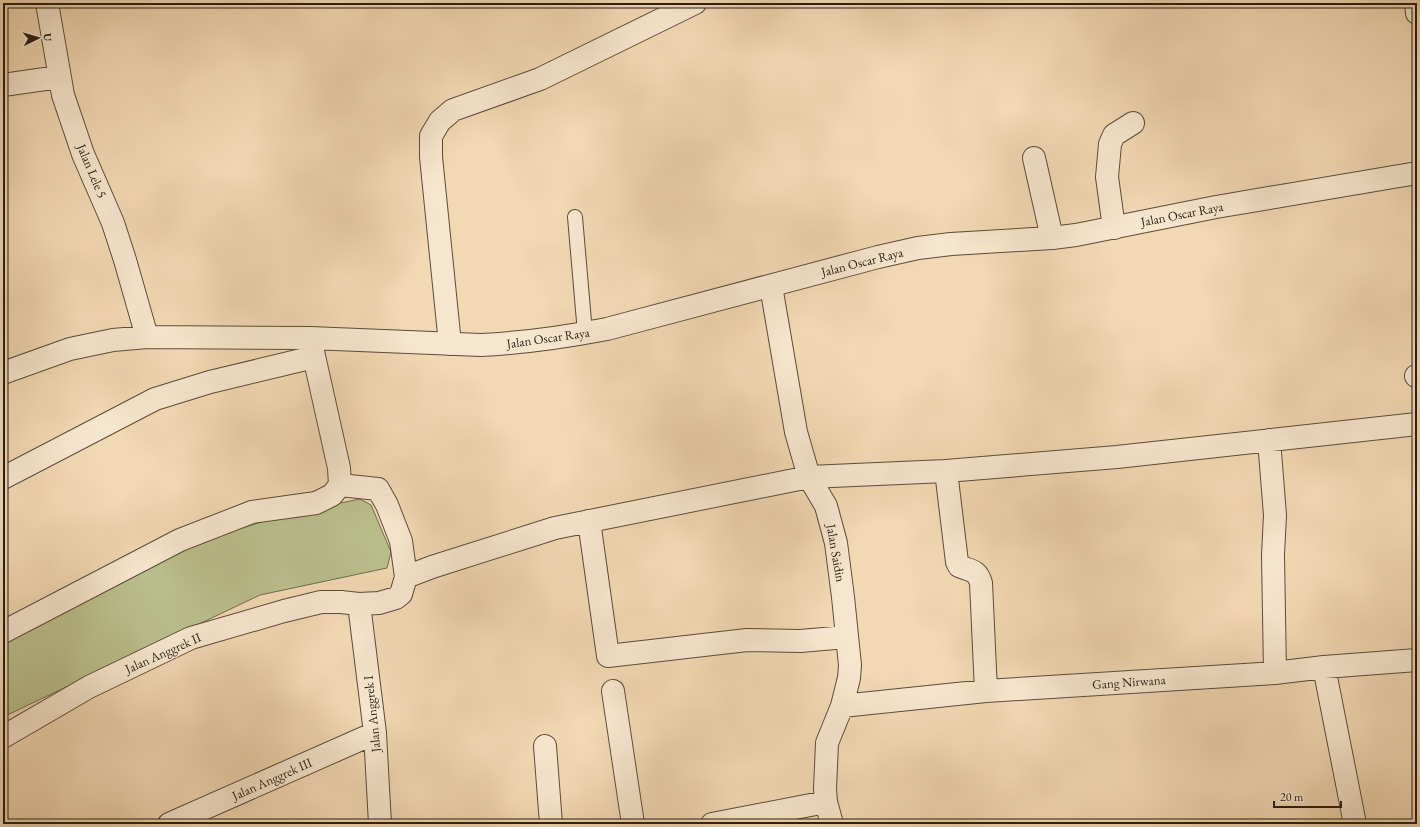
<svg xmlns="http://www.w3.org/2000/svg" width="1420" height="827" font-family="'EB Garamond',serif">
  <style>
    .green { fill: #babf8c; stroke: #706e50 }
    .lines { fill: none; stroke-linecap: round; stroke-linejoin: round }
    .service-casing { stroke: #5a4c3c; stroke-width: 16 }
    .minor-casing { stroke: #5a4c3c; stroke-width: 24 }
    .tertiary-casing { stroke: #5a4c3c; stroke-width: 24 }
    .service { stroke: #f7e6ce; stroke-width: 14 }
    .minor { stroke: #f7e6ce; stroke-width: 22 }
    .tertiary { stroke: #f7e6ce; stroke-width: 22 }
    .labels { text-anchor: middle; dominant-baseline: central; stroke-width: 3; stroke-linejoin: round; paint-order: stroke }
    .street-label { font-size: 13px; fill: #271e14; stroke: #f7e6ce }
  </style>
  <rect width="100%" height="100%" fill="#f2d8b3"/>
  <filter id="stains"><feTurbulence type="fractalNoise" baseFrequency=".005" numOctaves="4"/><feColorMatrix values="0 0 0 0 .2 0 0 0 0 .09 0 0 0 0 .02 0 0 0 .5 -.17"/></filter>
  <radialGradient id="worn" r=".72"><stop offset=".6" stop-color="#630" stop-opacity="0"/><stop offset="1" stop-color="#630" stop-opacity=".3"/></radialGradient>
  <path class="green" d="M360,499L371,505L391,552L387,568L260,595L3,717V631L179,548L287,514Z"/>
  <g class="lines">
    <g class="service-casing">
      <path id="service" d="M575,217L585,333"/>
    </g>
    <g class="minor-casing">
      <path id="minor" d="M47,3L63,95L83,154L113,223L125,260L147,337
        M1416,3L1417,13
        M3,85L59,77
        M1034,158L1052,238
        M1114,228L1107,177L1110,144L1114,135L1133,123
        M771,286L796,432L809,477L826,506L836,543L843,597L850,665L849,678L842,706L827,743L825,789L826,802L832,824
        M450,344L431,157V136L440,121L453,110L540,79L695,3
        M3,373L70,349L113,340L147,337L310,338
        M1416,376H1417
        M1269,440L1275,515L1273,555L1275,673
        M946,471L957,562L959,566C970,571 977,569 981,583L986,691
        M3,478L155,399L210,382L314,357
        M589,521L608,656L747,640L800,641L847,637
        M406,577L432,567L555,528L809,477L946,471L1117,457L1417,424
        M359,604L375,733L380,824
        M1324,667L1355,824
        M613,691L633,824
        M842,706L986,691L1275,673L1324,667L1417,660
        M3,737L89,687L191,638L284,611L321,602H341L359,604L379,603L396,598L401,594L406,577L401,541L387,505L378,489L340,485
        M545,746L551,824
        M169,824L375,733
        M712,824L826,802"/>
    </g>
    <g class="tertiary-casing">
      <path id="tertiary" d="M3,632L180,540L252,512L316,503L332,495L340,485L339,468L310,338L481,345C523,343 565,337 607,329L878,257L918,248L951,244L1052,238L1076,235L1216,207L1417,173"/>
    </g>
    <use href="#service" class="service"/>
    <use href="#minor" class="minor"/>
    <use href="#tertiary" class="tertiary"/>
  </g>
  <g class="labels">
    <g class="street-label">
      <text transform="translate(92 171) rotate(67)">Jalan Lele 5</text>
      <text transform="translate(1182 214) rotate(-11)">Jalan Oscar Raya</text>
      <text transform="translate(862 262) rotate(-14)">Jalan Oscar Raya</text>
      <text transform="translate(548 338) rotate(-8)">Jalan Oscar Raya</text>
      <text transform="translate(836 553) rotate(80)">Jalan Saidin</text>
      <text transform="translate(163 653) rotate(-24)">Jalan Anggrek II</text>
      <text transform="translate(1129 682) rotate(-4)">Gang Nirwana</text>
      <text transform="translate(372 714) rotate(-96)">Jalan Anggrek I</text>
      <text transform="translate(272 779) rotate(-24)">Jalan Anggrek III</text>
    </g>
  </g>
  <rect width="1420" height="827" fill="none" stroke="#f2d8b3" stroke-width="16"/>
  <rect x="4" y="4" width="1412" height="819" fill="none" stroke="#271e14" stroke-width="2"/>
  <rect x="8" y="8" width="1404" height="811" fill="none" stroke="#271e14"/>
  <g transform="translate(38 38) rotate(85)" stroke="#f7e6ce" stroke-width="3" paint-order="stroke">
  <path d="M0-3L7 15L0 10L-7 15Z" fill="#271e14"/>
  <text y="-6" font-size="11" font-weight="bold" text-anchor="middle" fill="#271e14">U</text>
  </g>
  <path d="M1274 801v6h67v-6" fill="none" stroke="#271e14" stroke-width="2"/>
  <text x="1280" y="801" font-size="12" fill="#271e14" stroke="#f7e6ce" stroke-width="3" paint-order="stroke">20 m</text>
  <rect width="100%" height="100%" filter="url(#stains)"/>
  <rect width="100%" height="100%" fill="url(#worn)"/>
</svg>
